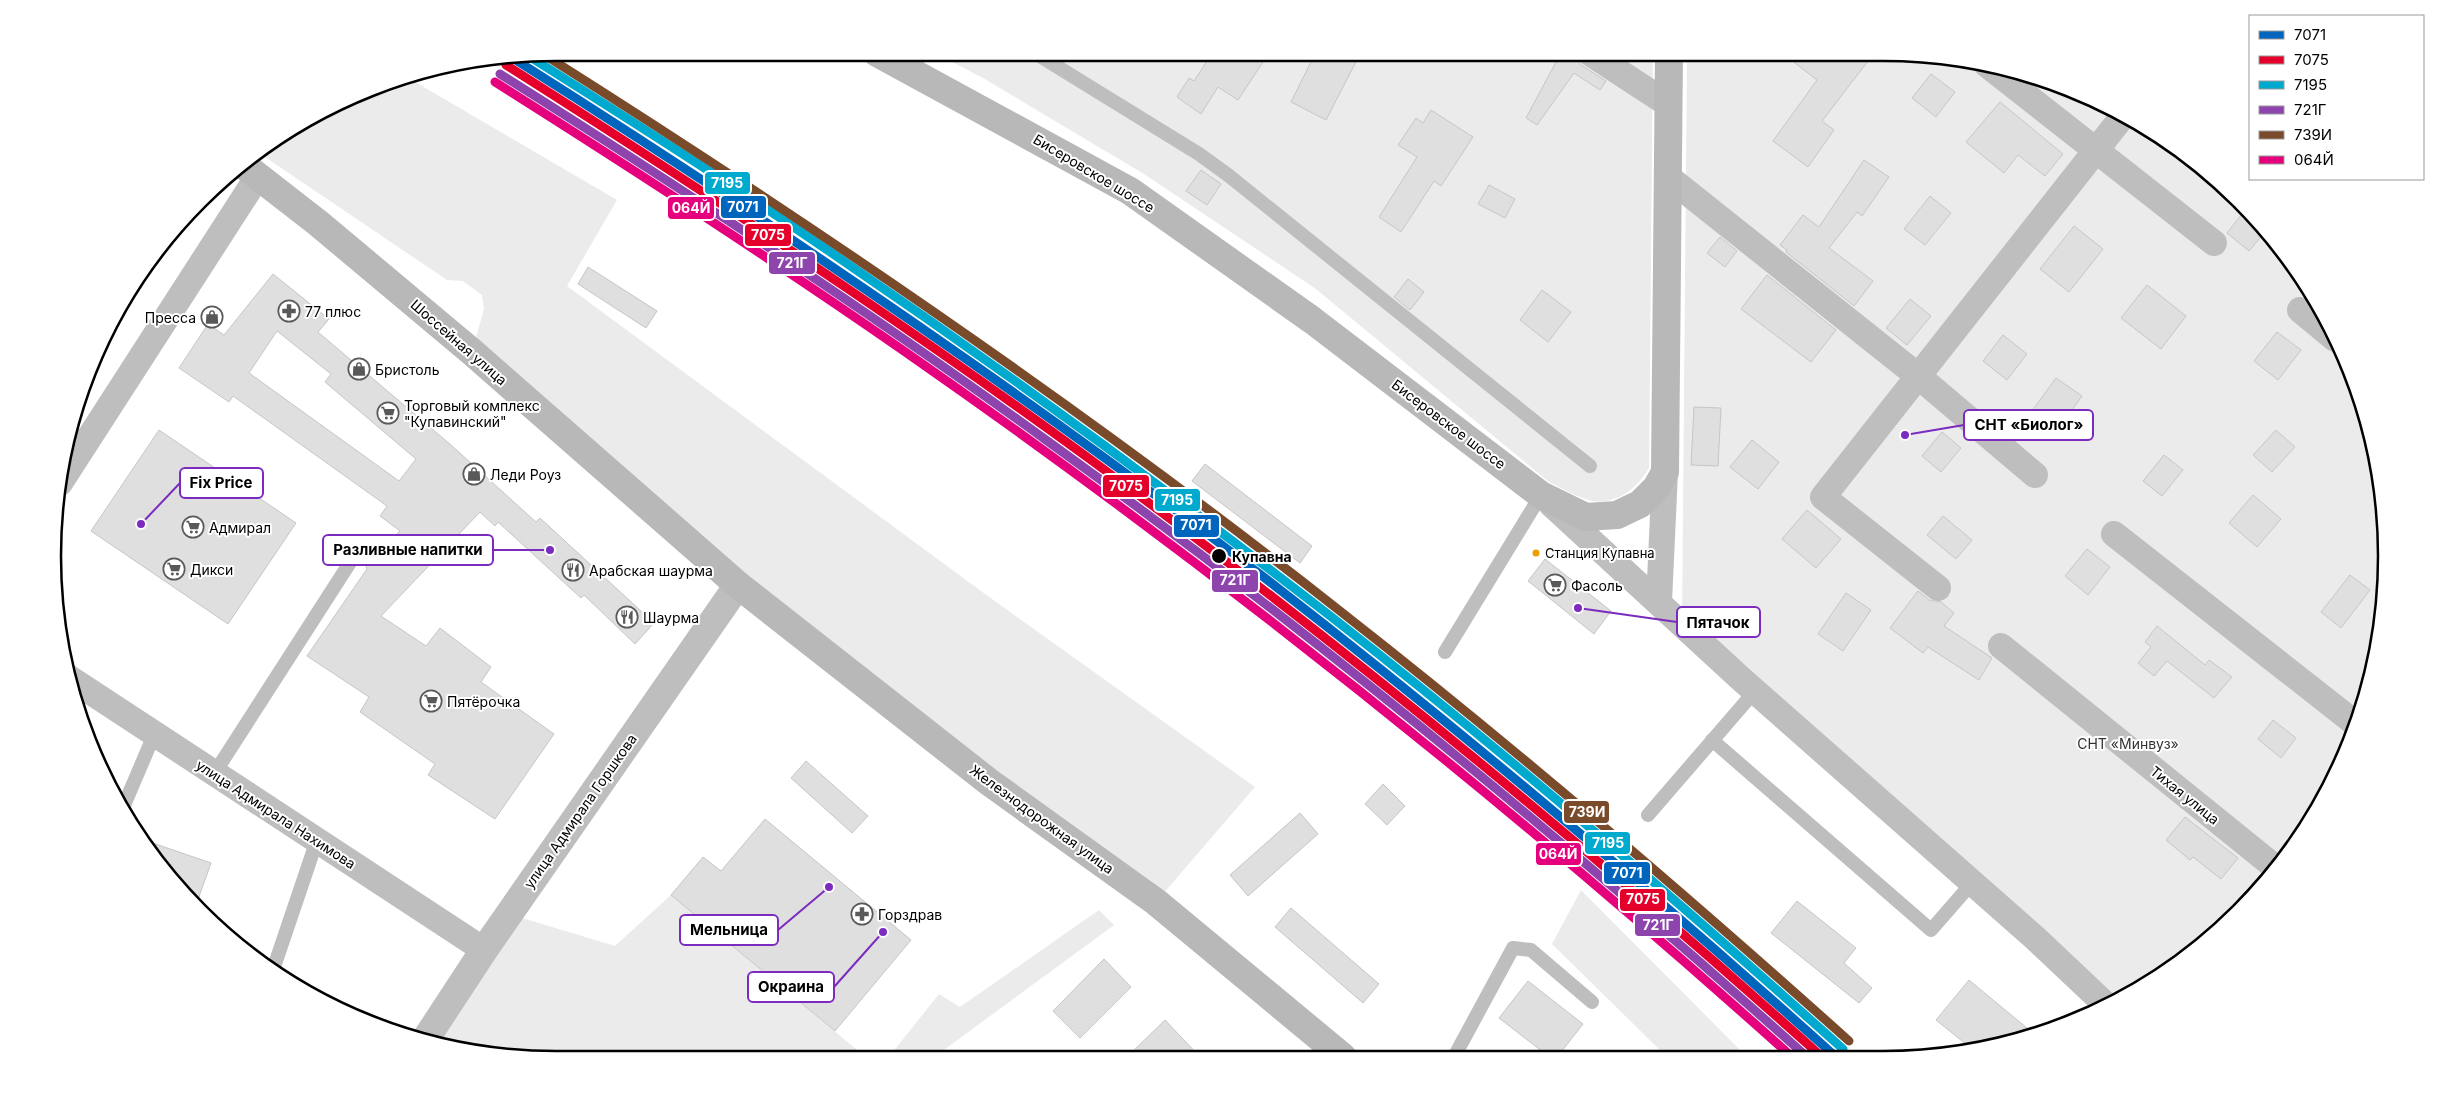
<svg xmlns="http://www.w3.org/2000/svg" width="2439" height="1112" font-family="Inter,sans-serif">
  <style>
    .green { fill: #ebebeb }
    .building { fill: #dfdfdf; stroke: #c6c6c6; fill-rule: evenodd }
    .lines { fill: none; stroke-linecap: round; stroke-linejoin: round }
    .service { stroke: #bebebe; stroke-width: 14 }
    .minor { stroke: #bebebe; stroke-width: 26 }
    .tertiary { stroke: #bebebe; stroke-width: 28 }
    .secondary { stroke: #b8b8b8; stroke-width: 28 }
    .rail-1-casing { stroke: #fff; stroke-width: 12 }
    .rail-2-casing { stroke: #fff; stroke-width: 12 }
    .rail-3-casing { stroke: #fff; stroke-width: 12 }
    .rail-4-casing { stroke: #fff; stroke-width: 12 }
    .rail-5-casing { stroke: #fff; stroke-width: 12 }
    .rail-6-casing { stroke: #fff; stroke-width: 12 }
    .rail-1 { stroke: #0065bd; stroke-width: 9 }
    .rail-2 { stroke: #e4002b; stroke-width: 9 }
    .rail-3 { stroke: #00a9ce; stroke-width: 9 }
    .rail-4 { stroke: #8e44ad; stroke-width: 9 }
    .rail-5 { stroke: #7a4b2a; stroke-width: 9 }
    .rail-6 { stroke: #e5007d; stroke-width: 9 }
    .bus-dot { fill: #eb9e00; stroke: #fff; stroke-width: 2 }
    .stop-dot { fill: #000; stroke: #fff; stroke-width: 2 }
    .labels { text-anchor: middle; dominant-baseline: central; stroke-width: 4; stroke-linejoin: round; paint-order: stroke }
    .bus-label { font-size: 13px; fill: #000; stroke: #fff; text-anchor: start }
    .street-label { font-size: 14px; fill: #000; stroke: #fff }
    .poi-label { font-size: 14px; fill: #000; stroke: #fff; text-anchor: start }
    .stop-label { font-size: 14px; font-weight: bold; fill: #000; stroke: #fff; text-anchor: start }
    .park-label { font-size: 14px; fill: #323232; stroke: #fff }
    .rim { fill: none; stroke: #000; stroke-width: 2.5 }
    .leader { fill: none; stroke: #7b2cbf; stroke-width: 2 }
    .callout-dot { fill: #7b2cbf; stroke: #fff; stroke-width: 2 }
    .callout { fill: #fff; stroke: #7b2cbf; stroke-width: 2 }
    .callout-label { font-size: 15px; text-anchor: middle; font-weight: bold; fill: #000 }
    .line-badge { stroke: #fff; stroke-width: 2 }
    .badge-label { font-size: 14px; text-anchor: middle; font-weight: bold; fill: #fff }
  </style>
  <rect width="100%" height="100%" fill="#fff"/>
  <path class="green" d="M935,53H1653L1649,468C1637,489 1614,507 1588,500C1575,496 1561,488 1549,482L1316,289L1144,174L983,78Z
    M1687,53H1883L1981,62L2075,91L2162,137L2239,200L2301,276L2348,363L2377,457L2386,556L2377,654L2348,748L2283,862L2190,955L2105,1004L1682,624Z
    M405,76L617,200L567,286L985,594L1255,787L1156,902L989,782L472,352L484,309L482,295L463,281L447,280L259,153L305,120L394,79Z
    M1581,890L1746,1056H1666L1552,944Z
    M671,895L868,1059H556L457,1050L425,1040L509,914L615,946Z
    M1099,910L1114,925L933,1058H888L939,994L960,1007Z"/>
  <path class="building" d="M1213,52H1248L1263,62L1238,100L1218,87L1201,114L1177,97L1189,78L1194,81Z
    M1316,52H1361L1326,120L1291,102Z
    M1541,52H1575L1576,59L1581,65L1606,81L1600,90L1574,73L1537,125L1526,118L1556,62Z
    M1781,52H1875L1822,121L1834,130L1808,167L1773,141L1817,80Z
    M1931,74L1955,92L1936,117L1912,98Z
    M2000,102L2063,154L2045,176L2018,155L2004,173L1966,142Z
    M1431,110L1473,137L1441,186L1434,181L1401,232L1379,217L1417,157L1398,145L1416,118L1423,123Z
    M1864,160L1889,177L1862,216L1857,212L1829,248L1873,281L1854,306L1786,252L1787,250L1780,245L1803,215L1819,227Z
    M1201,170L1221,184L1207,205L1186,191Z
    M1489,185L1515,199L1505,218L1478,204Z
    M1930,196L1951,213L1925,245L1904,229Z
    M2246,209L2265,232L2249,251L2227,233Z
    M2074,226L2103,249L2069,292L2040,269Z
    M1720,237L1737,251L1725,267L1707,253Z
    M588,267L657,311L646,328L578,284Z
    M273,274L329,319L318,332L451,445L536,522L540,518L654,623L635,644L584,595L581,598L498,522L495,526L480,512L381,616L426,646L440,628L491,667L481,682L554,734L495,819L428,775L435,764L360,712L369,697L307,656L367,569L366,567L400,531L380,516L387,506L233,396L229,402L179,368L208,324L224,335ZM277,331L331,374L325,382L416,459L399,481L249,373Z
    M1767,275L1836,330L1811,362L1741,309Z
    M1408,279L1424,292L1410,310L1394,297Z
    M2147,285L2186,316L2161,349L2121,318Z
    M1542,290L1571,312L1548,342L1520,320Z
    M1910,299L1931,316L1907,345L1886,328Z
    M2277,332L2301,350L2278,380L2254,361Z
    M2003,335L2027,354L2007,380L1983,361Z
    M2056,378L2082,396L2053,436L2027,418Z
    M1694,407L1721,408L1718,466L1691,465Z
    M159,430L296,523L228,624L91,531Z
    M2276,430L2295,447L2272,472L2253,455Z
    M1942,432L1961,448L1941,472L1922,456Z
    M1752,440L1779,462L1758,489L1730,467Z
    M2164,455L2183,470L2162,496L2143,481Z
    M1205,464L1312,546L1300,563L1192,481Z
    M2253,495L2281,519L2257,547L2229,523Z
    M1807,510L1841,539L1816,568L1782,539Z
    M1943,516L1972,540L1956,559L1927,535Z
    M2087,549L2110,567L2088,595L2065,576Z
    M1545,559L1611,611L1594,634L1528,581Z
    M2350,575L2370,590L2341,628L2321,612Z
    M1918,591L1929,600L1941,602L1954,613L1944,626L1992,658L1979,680L1928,647L1923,653L1890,628Z
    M1846,593L1871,610L1843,651L1818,634Z
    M2157,626L2205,665L2209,660L2232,677L2214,698L2167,661L2154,676L2138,663L2151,647L2145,642Z
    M2273,720L2296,738L2281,758L2258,739Z
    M806,761L868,816L852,833L791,778Z
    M1383,784L1405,806L1387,825L1365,804Z
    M1300,813L1318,834L1248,896L1230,875Z
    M2185,817L2238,858L2221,879L2193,857L2190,860L2166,840Z
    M765,819L911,940L835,1031L671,895L703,857L721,871Z
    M141,839L211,863L196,905L157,863Z
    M1797,901L1856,948L1844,963L1872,988L1859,1003L1771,933Z
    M1291,908L1379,984L1363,1003L1275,927Z
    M1104,959L1131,987L1080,1038L1053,1011Z
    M1969,980L2033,1033L1972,1049L1936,1020Z
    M1528,981L1583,1024L1558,1056H1548L1499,1018Z
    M1165,1020L1200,1057L1126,1058Z"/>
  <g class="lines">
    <path class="service" d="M1035,53L1199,154L1228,175L1590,466
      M1445,652L1541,495
      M1712,740L1931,930L1972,883
      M214,774L360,547
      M122,810L154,735
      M1648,815L1755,691
      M273,970L317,840
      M1454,1057L1513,948L1531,950L1592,1002"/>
    <path class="minor" d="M1590,53L1668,104
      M1986,64L2214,243
      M1668,177L1918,376L2035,475
      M2300,310L2335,339
      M60,483L258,176
      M1551,504L1740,678L2035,938L2105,1004
      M2114,534L2356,724
      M1938,588L1823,497L2123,116
      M1659,602L1665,472
      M2001,646L2276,868
      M68,677L484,950"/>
    <path class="tertiary" d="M425,1040L484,950L738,585"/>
    <path class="secondary" d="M877,53L1130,191L1312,320L1541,495L1586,517L1617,515L1640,504L1656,488L1665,472L1669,53
      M242,164L318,223L472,352L738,585L989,782L1156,902L1343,1057"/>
    <g class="rail-1-casing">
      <path id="rail-1" d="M511,57C744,204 972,358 1193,523C1415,691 1628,870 1835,1056"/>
    </g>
    <g class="rail-2-casing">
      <path id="rail-2" d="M506,65C739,213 969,366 1189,533C1407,698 1617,873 1821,1056"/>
    </g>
    <g class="rail-3-casing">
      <path id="rail-3" d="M527,55C616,111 705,167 792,226C976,350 1155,480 1329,615C1506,753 1676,899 1843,1049"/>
    </g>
    <g class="rail-4-casing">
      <path id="rail-4" d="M500,74C686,191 869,311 1046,440C1311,631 1563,838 1806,1056"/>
    </g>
    <g class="rail-5-casing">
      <path id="rail-5" d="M543,54C817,227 1085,410 1340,611C1515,748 1684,893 1849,1041"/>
    </g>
    <g class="rail-6-casing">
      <path id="rail-6" d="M495,82C633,169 770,258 904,351C1214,567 1509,803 1791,1056"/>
    </g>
    <use href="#rail-1" class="rail-1"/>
    <use href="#rail-2" class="rail-2"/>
    <use href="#rail-3" class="rail-3"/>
    <use href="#rail-4" class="rail-4"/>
    <use href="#rail-5" class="rail-5"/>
    <use href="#rail-6" class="rail-6"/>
  </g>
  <defs>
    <g id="pharmacy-ring" transform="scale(1.125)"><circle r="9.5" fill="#fff" stroke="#595959" stroke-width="1.5"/><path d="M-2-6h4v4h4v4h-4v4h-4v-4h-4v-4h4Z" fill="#595959"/></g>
    <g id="shop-ring" transform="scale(1.125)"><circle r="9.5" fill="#fff" stroke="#595959" stroke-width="1.5"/><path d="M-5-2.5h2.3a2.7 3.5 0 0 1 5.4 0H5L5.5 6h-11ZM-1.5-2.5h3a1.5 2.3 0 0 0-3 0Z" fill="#595959"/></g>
    <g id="supermarket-ring" transform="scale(1.125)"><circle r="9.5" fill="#fff" stroke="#595959" stroke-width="1.5"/><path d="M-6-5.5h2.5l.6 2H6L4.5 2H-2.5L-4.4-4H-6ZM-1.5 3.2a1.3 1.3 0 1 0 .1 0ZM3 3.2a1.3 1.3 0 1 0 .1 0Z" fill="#595959"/></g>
    <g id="restaurant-ring" transform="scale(1.125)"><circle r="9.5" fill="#fff" stroke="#595959" stroke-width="1.5"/><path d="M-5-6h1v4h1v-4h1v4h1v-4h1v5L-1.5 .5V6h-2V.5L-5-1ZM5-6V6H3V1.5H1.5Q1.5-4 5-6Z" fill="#595959"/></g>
  </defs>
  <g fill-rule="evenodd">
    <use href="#pharmacy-ring" x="289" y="311"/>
    <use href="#shop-ring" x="212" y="317"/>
    <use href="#shop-ring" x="359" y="369"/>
    <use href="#supermarket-ring" x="388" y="413"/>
    <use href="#shop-ring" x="474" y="474"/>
    <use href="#supermarket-ring" x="193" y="527"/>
    <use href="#supermarket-ring" x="174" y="569"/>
    <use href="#restaurant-ring" x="573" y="570"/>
    <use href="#supermarket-ring" x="1555" y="585"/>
    <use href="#restaurant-ring" x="627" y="617"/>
    <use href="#supermarket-ring" x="431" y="701"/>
    <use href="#pharmacy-ring" x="862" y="914"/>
  </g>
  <circle class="bus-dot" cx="1536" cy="553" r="4.5"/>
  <circle class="stop-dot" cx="1219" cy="556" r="8"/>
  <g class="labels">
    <g class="bus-label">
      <text x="1545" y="553">Станция Купавна</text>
    </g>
    <g class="street-label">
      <text transform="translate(1094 173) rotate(31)">Бисеровское шоссе</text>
      <text transform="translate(459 342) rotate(41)">Шоссейная улица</text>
      <text transform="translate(1449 424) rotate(37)">Бисеровское шоссе</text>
      <text transform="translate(2185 795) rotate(39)">Тихая улица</text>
      <text transform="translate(580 811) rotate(-55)">улица Адмирала Горшкова</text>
      <text transform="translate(276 814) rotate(33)">улица Адмирала Нахимова</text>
      <text transform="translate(1042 819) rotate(36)">Железнодорожная улица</text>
    </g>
    <g class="poi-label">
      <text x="305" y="311">77 плюс</text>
      <text x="196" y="317" text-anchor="end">Пресса</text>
      <text x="375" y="369">Бристоль</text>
      <text x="404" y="405">Торговый комплекс<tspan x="404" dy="16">"Купавинский"</tspan></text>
      <text x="490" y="474">Леди Роуз</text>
      <text x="209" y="527">Адмирал</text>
      <text x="190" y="569">Дикси</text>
      <text x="589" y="570">Арабская шаурма</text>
      <text x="1571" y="585">Фасоль</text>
      <text x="643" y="617">Шаурма</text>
      <text x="447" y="701">Пятёрочка</text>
      <text x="878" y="914">Горздрав</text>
    </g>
    <g class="stop-label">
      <text x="1232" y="556">Купавна</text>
    </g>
    <g class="park-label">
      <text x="2128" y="743">СНТ «Минвуз»</text>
    </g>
  </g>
  <path d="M0 0H2439V1112H0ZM556 61H1883A495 495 0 0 1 2378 556V556A495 495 0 0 1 1883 1051H556A495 495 0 0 1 61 556V556A495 495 0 0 1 556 61Z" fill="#fff" fill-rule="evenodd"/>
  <path class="rim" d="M556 61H1883A495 495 0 0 1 2378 556V556A495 495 0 0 1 1883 1051H556A495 495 0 0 1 61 556V556A495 495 0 0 1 556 61Z"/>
  <path class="leader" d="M1905 435L1964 425M141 524L180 483M550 550L493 550M1578 608L1677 622M829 887L778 930M883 932L834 987"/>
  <g class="callout-dot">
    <circle cx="1905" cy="435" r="5"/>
    <circle cx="141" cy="524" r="5"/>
    <circle cx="550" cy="550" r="5"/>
    <circle cx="1578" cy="608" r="5"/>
    <circle cx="829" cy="887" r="5"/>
    <circle cx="883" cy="932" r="5"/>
  </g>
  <g class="callout">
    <rect x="1964" y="410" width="129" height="30" rx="5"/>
    <rect x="180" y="468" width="83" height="30" rx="5"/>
    <rect x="323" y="535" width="170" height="30" rx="5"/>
    <rect x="1677" y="607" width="83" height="30" rx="5"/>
    <rect x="680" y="915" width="98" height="30" rx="5"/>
    <rect x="748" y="972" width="86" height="30" rx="5"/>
  </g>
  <g class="callout-label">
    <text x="2029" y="430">СНТ «Биолог»</text>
    <text x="221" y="488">Fix Price</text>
    <text x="408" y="555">Разливные напитки</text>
    <text x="1718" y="628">Пятачок</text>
    <text x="729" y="935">Мельница</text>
    <text x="791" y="992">Окраина</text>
  </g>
  <g class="line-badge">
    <rect x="704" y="171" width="47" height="24" rx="5" fill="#00a9ce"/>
    <rect x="720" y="195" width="47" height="24" rx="5" fill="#0065bd"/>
    <rect x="667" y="196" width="48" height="24" rx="5" fill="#e5007d"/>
    <rect x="744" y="223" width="48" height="24" rx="5" fill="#e4002b"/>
    <rect x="768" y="251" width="48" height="24" rx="5" fill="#8e44ad"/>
    <rect x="1102" y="474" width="48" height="24" rx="5" fill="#e4002b"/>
    <rect x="1154" y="488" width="47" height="24" rx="5" fill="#00a9ce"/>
    <rect x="1173" y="514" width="47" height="24" rx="5" fill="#0065bd"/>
    <rect x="1211" y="569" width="48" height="24" rx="5" fill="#8e44ad"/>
    <rect x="1563" y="800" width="47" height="24" rx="5" fill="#7a4b2a"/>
    <rect x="1584" y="831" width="47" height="24" rx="5" fill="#00a9ce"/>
    <rect x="1535" y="842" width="47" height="24" rx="5" fill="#e5007d"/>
    <rect x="1603" y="861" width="48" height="24" rx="5" fill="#0065bd"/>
    <rect x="1619" y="888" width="47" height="24" rx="5" fill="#e4002b"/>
    <rect x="1634" y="913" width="47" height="24" rx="5" fill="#8e44ad"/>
  </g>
  <g class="badge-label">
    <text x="727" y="188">7195</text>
    <text x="743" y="212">7071</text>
    <text x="691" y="213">064Й</text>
    <text x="768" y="240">7075</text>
    <text x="792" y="268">721Г</text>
    <text x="1126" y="491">7075</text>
    <text x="1177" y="505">7195</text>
    <text x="1196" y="530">7071</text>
    <text x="1235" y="585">721Г</text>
    <text x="1587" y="817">739И</text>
    <text x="1608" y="848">7195</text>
    <text x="1558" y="859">064Й</text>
    <text x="1627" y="878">7071</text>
    <text x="1643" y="904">7075</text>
    <text x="1658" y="930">721Г</text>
  </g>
  <rect x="2249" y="15" width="175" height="165" fill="#ffffff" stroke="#999999"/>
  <rect x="2259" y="31" width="25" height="8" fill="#0065bd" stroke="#999999"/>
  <text x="2294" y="40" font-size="15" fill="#000000">7071</text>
  <rect x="2259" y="56" width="25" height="8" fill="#e4002b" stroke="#999999"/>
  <text x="2294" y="65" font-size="15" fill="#000000">7075</text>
  <rect x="2259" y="81" width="25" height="8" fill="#00a9ce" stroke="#999999"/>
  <text x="2294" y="90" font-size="15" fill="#000000">7195</text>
  <rect x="2259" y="106" width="25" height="8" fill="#8e44ad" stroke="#999999"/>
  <text x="2294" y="115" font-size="15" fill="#000000">721Г</text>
  <rect x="2259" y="131" width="25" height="8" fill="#7a4b2a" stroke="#999999"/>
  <text x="2294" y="140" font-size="15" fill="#000000">739И</text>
  <rect x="2259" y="156" width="25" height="8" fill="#e5007d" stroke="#999999"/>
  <text x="2294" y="165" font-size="15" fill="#000000">064Й</text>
</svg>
